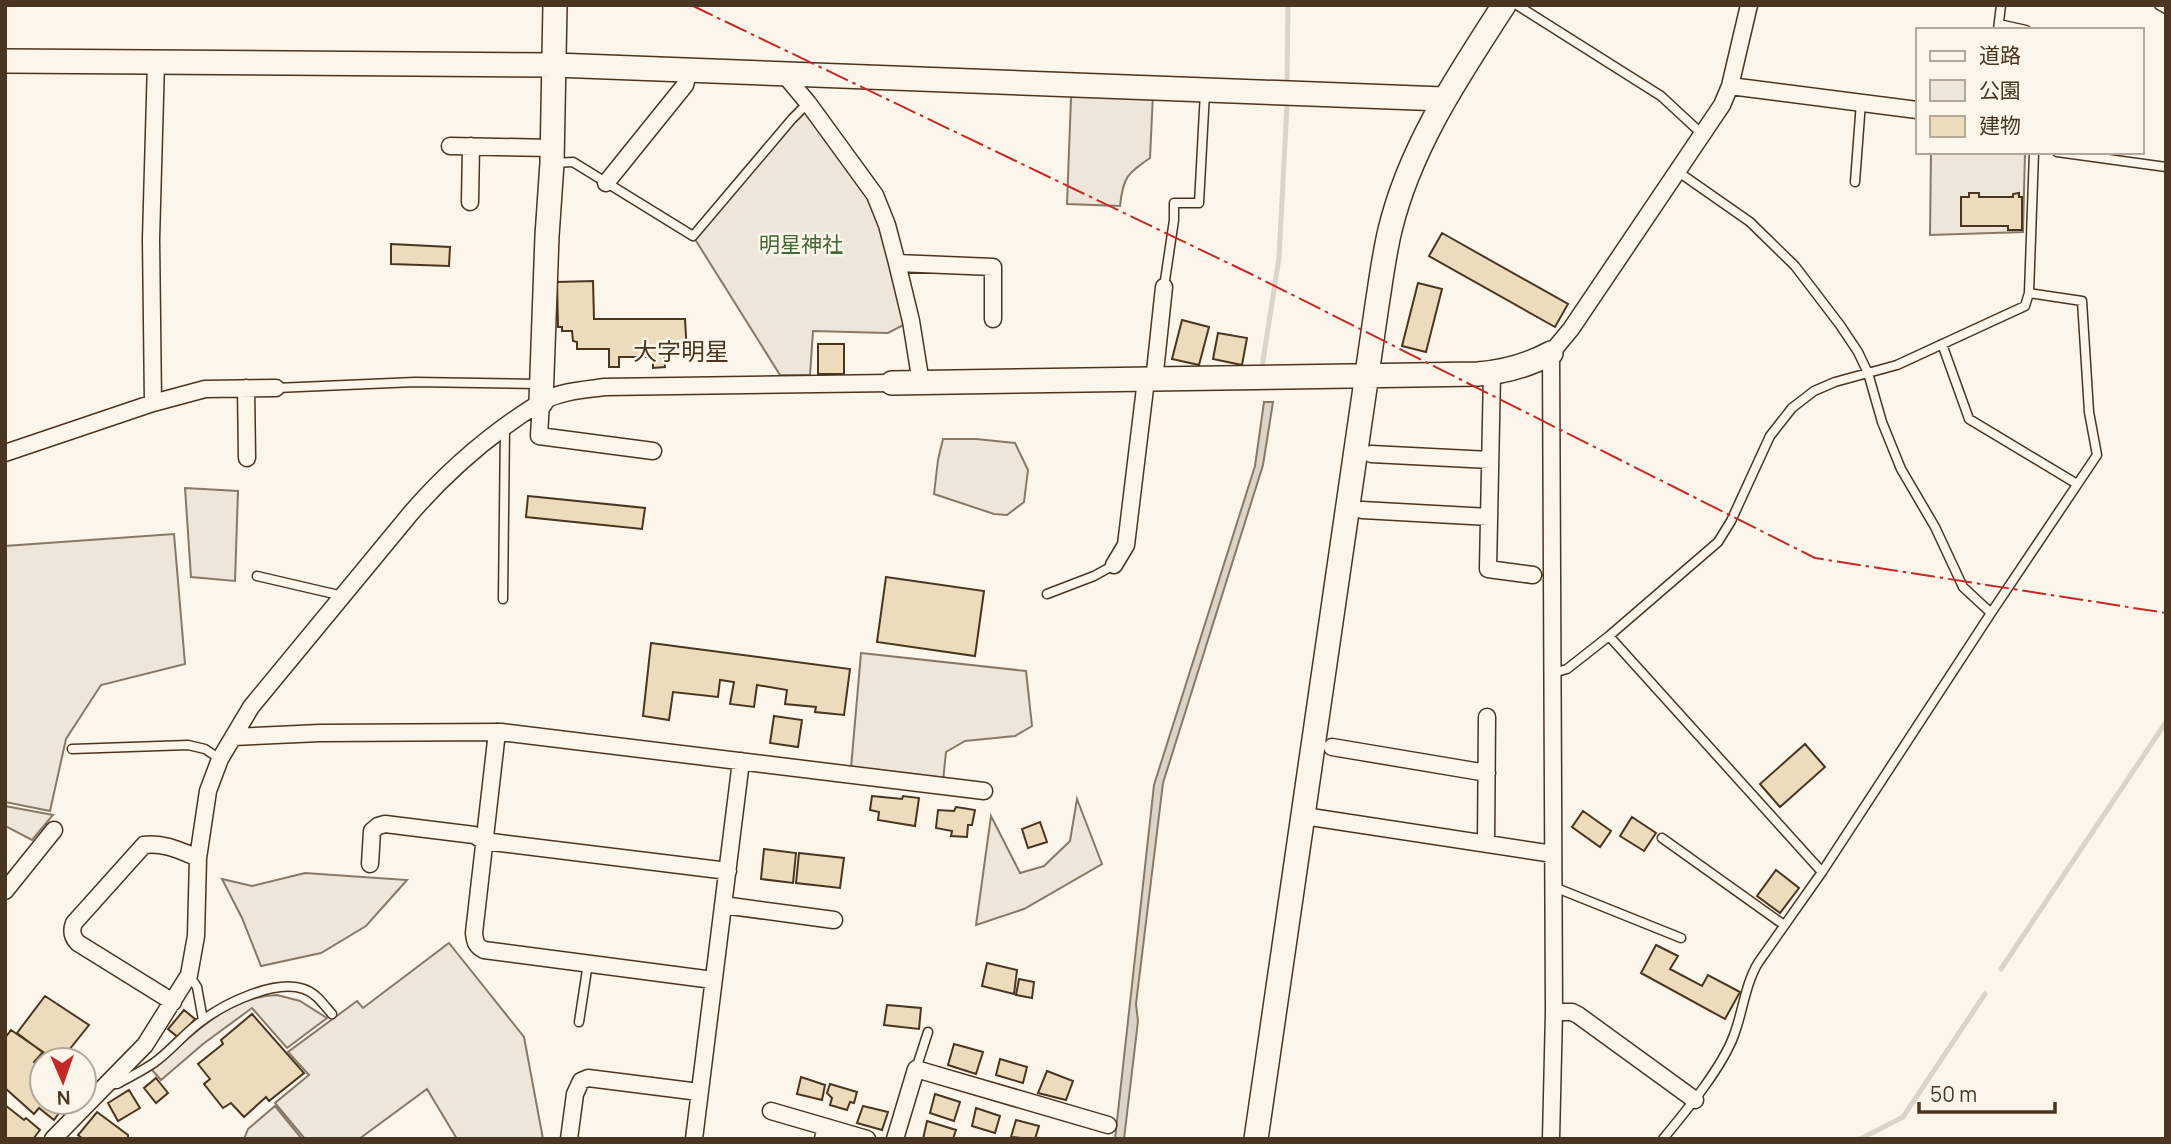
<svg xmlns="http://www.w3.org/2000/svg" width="2171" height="1144" font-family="Manrope,'Noto Sans JP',sans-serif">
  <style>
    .green { fill: #ede6d9; stroke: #887966; stroke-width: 2 }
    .water { fill: #dcd4c6; stroke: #887966; stroke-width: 2 }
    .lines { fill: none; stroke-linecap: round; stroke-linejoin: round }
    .stream { stroke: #dcd4c6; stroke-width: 5 }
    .building { fill: #ecdcbc; stroke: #4a3520; stroke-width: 2 }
    .lane-casing { stroke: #4a3520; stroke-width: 11 }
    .street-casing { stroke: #4a3520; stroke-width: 19 }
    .secondary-casing { stroke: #4a3520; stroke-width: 26 }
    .lane { stroke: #fbf6e9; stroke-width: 8 }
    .street { stroke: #fbf6e9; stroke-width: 16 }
    .secondary { stroke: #fbf6e9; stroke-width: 23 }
    .power { stroke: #c62828; stroke-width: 2; stroke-dasharray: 24 5 3.5 5; stroke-linecap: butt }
    .labels { text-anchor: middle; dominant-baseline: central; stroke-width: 5; stroke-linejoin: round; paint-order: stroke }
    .park-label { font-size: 21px; fill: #436837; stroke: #fbf6e9 }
    .quarter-label { font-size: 24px; fill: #4a3520; stroke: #fbf6e9 }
  </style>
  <rect width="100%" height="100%" fill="#fbf6e9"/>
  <path class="green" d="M1077,93L1153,94L1150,158C1127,174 1123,177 1120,206L1067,204L1071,98Z
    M808,103L875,195L911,321L888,333L813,331L810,375H780L693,236Z
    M1931,152H2025L2023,232L1930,235Z
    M943,439H976L1015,443L1028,470L1024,502L1007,515L994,514L934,494L938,460Z
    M185,488L238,491L235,581L191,577Z
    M174,534L185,664L101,685L66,739L50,811L5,802V546Z
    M861,653L1026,671L1032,726L1015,736L965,741L946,752L943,781L851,768Z
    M1077,799L1102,864L1024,909L976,925L991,816L1020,873L1044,866L1070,841Z
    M5,806L53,815L32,840L5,826Z
    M305,873L407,880L366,926L321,953L261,966L242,918L222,879L252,886Z
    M449,943L524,1037L543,1139H457L427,1089L359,1139H305L275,1103L309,1075L288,1052L357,1001L363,1008Z
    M277,995L300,1001L327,1018L287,1048L252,1008L203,1044L161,1080L152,1070C189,1039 226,996 277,995Z
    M275,1106L302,1139H244L248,1129Z"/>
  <path class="water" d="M1264,402H1273L1263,465L1163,783L1136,1004L1138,1021L1124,1139H1115L1154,785L1255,466Z"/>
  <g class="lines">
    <path class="stream" d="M1287,83L1288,5
      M1262,367L1279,258L1287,105
      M2001,969L2166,722
      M1860,1139L1903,1117L1985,994"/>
  </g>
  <path class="building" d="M1969,193H1979V197H2013V194L2019,193V197H2022V230H2008V226H1961V197H1969Z
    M1442,233L1568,304L1555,327L1429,256Z
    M391,244L450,247L449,266L391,264Z
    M593,281L594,319H685L687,354H664L665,367L653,368V357H619V367H609V349H577V342L573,341L572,331H562V327H558L557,282Z
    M1418,283L1442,289L1426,352L1402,346Z
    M1182,320L1209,327L1199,365L1172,359Z
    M1218,333L1247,338L1242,365L1213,359Z
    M818,344H844V374H818Z
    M528,496L645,508L642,529L526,517Z
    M886,577L984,591L975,656L877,642Z
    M651,643L850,669L844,715L815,712L816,707L785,704L787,690L757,685L754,707L730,704L734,682L720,680L718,697L673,692L669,720L643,716Z
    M774,716L802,720L798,747L770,743Z
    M1805,744L1825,767L1780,807L1760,784Z
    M872,796L902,799L903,796L919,798L915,826L878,820L879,812L870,810Z
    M956,807L975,810L972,825H968L967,837L951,836L952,831L936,828L938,810L954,811Z
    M1583,811L1611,831L1600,847L1572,827Z
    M1632,817L1656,833L1644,851L1620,836Z
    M1040,822L1047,842L1028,848L1022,829Z
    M764,849L796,853L793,883L761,879Z
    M799,853L844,858L840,888L796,883Z
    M1776,870L1799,888L1780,913L1757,896Z
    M1656,945L1678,956L1670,969L1702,986L1708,975L1740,992L1725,1019L1641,973Z
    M987,963L1017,970L1014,994L982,986Z
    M1019,979L1034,982L1032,998L1016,995Z
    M45,996L89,1025L61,1060H53L17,1033Z
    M887,1005L921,1008L919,1029L884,1025Z
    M184,1010L195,1019L179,1038L168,1029Z
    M252,1014L304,1073L269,1101L266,1097L244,1117L231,1103L223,1108L204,1084L210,1079L198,1064L223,1044L221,1040Z
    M11,1030L43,1052L34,1062L42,1068V1078L40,1080L42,1082V1102H67L54,1120L39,1108L34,1114L5,1088V1038Z
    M954,1044L983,1052L976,1074L948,1065Z
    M1000,1059L1027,1067L1023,1083L996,1075Z
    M1047,1071L1073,1081L1066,1100L1038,1093Z
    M801,1077L825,1085L822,1100L797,1094Z
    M156,1078L168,1093L156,1103L144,1088Z
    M830,1084L857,1092L854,1103L850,1102L847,1110L830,1105L832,1098L827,1093Z
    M129,1090L140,1108L118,1121L108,1103Z
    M935,1094L960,1102L954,1121L930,1113Z
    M5,1105L24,1120L26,1118L40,1130L33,1139H5Z
    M863,1106L888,1112L882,1130L857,1123Z
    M976,1108L1000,1116L995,1133L972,1126Z
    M97,1112L128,1135V1139H83L78,1135Z
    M1016,1120L1039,1126L1035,1139L1011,1137Z
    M927,1121L956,1130L953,1139H923Z"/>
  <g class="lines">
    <g class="lane-casing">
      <path id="lane" d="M1517,5L1661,96L1702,134
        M2159,5L2166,9
        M1999,24L2026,30
        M1998,30L2001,5
        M2057,152L2166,167
        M554,163L573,162L693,236L792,119L808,103
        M1677,171L1750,222L1795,266L1840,325L1858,352L1868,373L1882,422L1901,469L1935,527L1963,587L1991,613
        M1855,182L1861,102
        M1164,287L1174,220V203H1199L1205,92
        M1942,344L1969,419L2077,484
        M276,388L415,382L539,384
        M257,576L343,596
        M1047,594L1094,576L1114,565
        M503,599L505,426
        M1609,636L1822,872
        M1553,673L1567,669L1609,636L1718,542L1731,521L1770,436L1792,408L1814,391L1835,382L1897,365L2025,306L2029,293L2034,152
        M72,749L188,745L205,749L220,759
        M1662,838L1784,925
        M1554,887L1681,938
        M189,975L197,987L203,1020
        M579,1022L588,963
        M916,1069L928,1032
        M112,1084H117C131,1076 147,1069 159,1059C174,1047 187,1031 203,1020C226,1003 275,979 304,989C316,993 323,1004 332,1014
        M1663,1139C1686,1111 1722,1068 1734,1035C1743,1011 1745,985 1758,963L1822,872L1991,613L2097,455L2089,412L2082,301L2029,293"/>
    </g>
    <g class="street-casing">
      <path id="street" d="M783,73L808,103L875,195L887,225L897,263L911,321L921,383
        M1730,86L1917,110
        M450,146L553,148
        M606,183L685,85L689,70
        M470,202L471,146
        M897,263L993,267V319
        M1492,373L1488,569L1533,575
        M1154,381L1164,287
        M246,388L247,458
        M541,402L539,436L653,451
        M153,403L151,239L156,62
        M5,453L153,403L205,389L276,388
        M1371,454L1490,460
        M1362,510L1489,517
        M1114,565L1126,545L1146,380
        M497,732L474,933C475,942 476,946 484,950L713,980
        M233,737L320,733L501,732L984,791
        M1332,747L1487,773
        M1304,816L1553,854
        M1486,843L1487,717
        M370,864L372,831L378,826L385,824L474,835L484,841L728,871
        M5,891L54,830
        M723,905L834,920
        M173,1002L78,943C72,937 71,931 74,923L144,845C163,842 181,851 198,858
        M1554,1012H1572L1578,1015L1695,1100
        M771,1111L826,1127
        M53,1139L145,1045L189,975L196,936L198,858L208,791L220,759L251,707L411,513C450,468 491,433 541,402C561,391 583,390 605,387L892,383
        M569,1139L575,1094L581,1081L588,1078L699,1092
        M694,1139L741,761
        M823,1139L826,1127L867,1139
        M895,1139L916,1069L1108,1125
        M1551,1139L1554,1012L1551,353L1571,329L1722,105L1730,86L1749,5"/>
    </g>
    <g class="secondary-casing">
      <path id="secondary" d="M5,61L555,65L1443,99
        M892,383L1478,374C1504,372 1527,366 1551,353
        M541,402L547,236L552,163L555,5
        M1256,1139L1377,305C1381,280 1384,255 1390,230C1410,147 1458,76 1504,5"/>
    </g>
    <use href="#lane" class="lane"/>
    <use href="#street" class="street"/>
    <use href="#secondary" class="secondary"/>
    <path class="power" d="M691,5L1249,273L1815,558L2166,613"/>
  </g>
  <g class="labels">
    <g class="park-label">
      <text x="801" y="244">明星神社</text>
    </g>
    <g class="quarter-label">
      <text x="681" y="350">大字明星</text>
    </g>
  </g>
  <rect width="2171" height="1144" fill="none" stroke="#4a3520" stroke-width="14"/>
  <rect x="1916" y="28" width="228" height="126" fill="#fbf6e9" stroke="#b4a999" stroke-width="2"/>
  <rect x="1930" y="51" width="35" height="10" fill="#fbf6e9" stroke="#b4a999" stroke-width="2"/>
  <text x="1979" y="63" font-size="21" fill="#4a3520">道路</text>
  <rect x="1930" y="80" width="35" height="21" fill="#ede6d9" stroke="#b4a999" stroke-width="2"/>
  <text x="1979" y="98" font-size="21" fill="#4a3520">公園</text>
  <rect x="1930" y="116" width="35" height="21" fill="#ecdcbc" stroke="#b4a999" stroke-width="2"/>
  <text x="1979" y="133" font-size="21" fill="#4a3520">建物</text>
  <g transform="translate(63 1081) rotate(178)"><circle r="33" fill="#fbf6e9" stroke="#b4a999" stroke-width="2"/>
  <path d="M0-5L12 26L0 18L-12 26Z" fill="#c62828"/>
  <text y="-10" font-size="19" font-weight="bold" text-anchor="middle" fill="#4a3520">N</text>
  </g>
  <path d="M1919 1102v10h136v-10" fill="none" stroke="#4a3520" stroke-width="3.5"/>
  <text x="1930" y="1102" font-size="21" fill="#4a3520" stroke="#fbf6e9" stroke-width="5" paint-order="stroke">50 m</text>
</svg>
